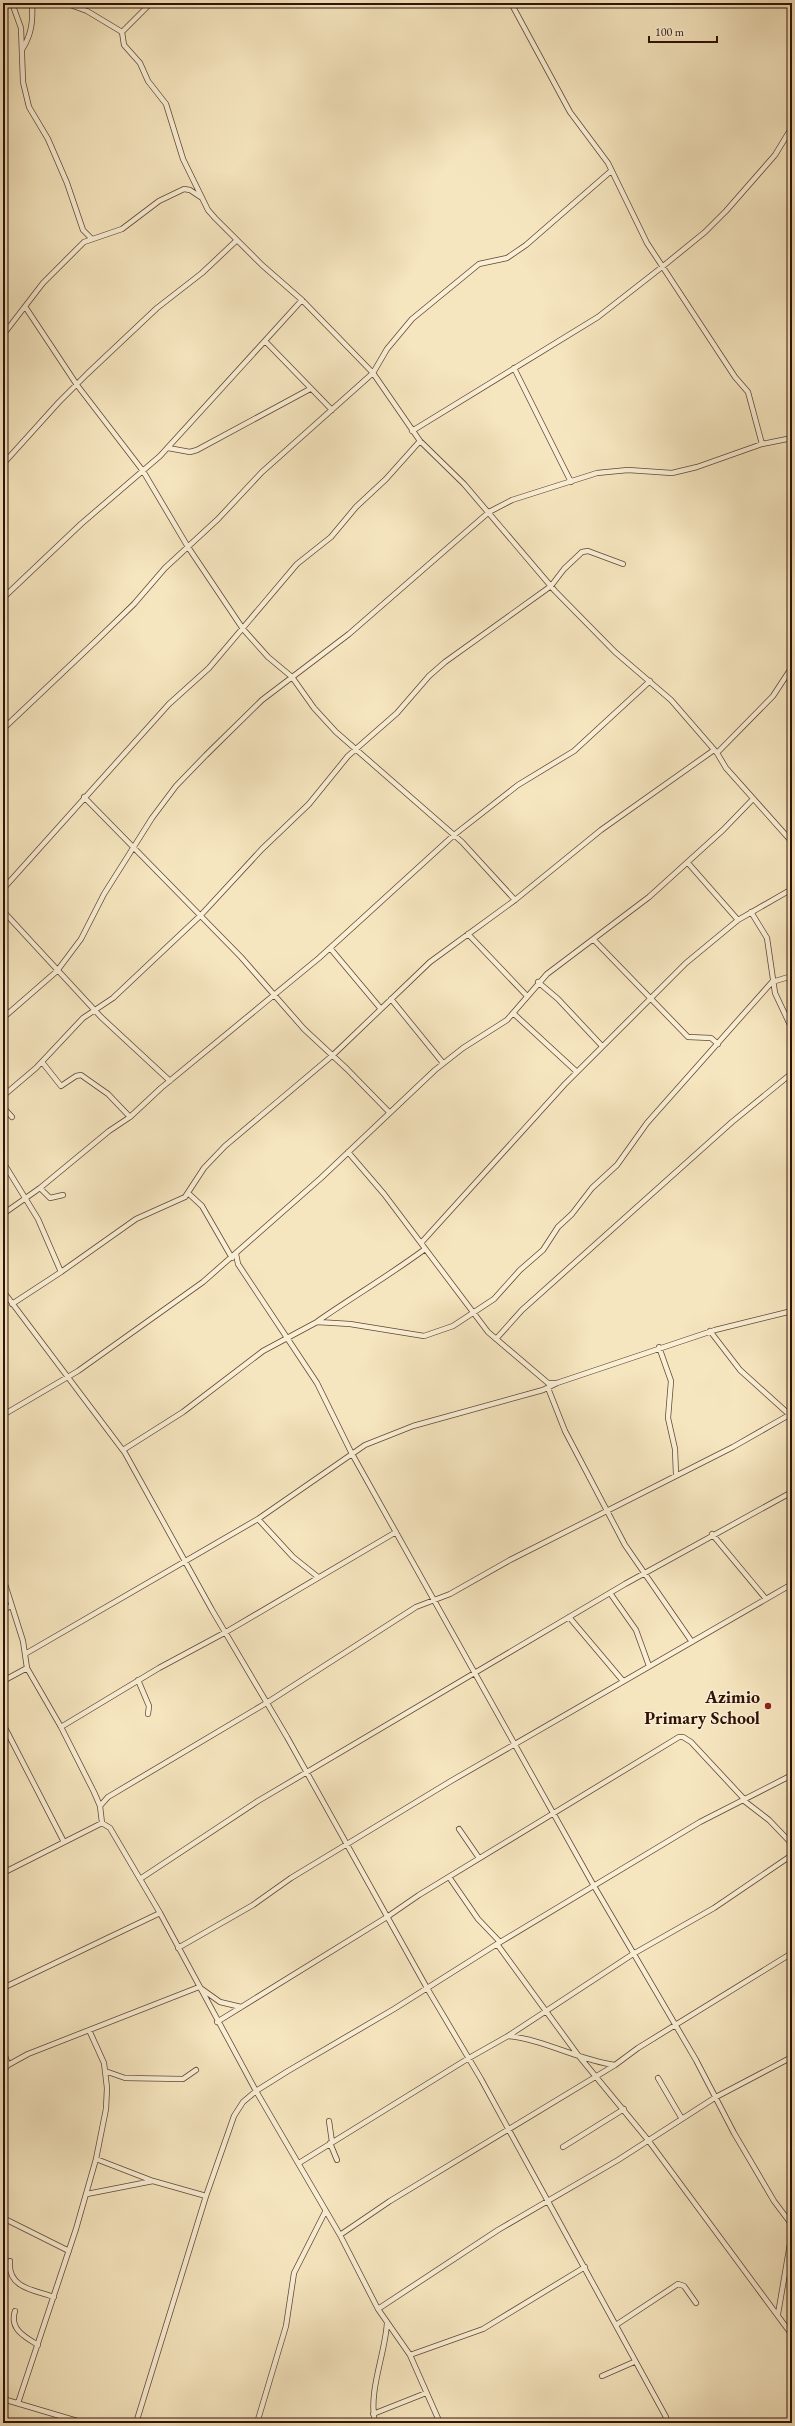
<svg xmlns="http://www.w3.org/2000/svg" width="795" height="2426" font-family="'EB Garamond',serif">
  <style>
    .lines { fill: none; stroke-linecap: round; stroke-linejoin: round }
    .minor-casing { stroke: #624634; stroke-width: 6 }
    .minor { stroke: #f9efd5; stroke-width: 4.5 }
    .poi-dot { fill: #8f2418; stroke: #f9efd5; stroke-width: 1.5 }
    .labels { text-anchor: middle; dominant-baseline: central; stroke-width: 3; stroke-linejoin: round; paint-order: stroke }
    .poi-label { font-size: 18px; font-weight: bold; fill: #301106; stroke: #f9efd5; text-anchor: end }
  </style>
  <rect width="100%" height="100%" fill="#f6e6bf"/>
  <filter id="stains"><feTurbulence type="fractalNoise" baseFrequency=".005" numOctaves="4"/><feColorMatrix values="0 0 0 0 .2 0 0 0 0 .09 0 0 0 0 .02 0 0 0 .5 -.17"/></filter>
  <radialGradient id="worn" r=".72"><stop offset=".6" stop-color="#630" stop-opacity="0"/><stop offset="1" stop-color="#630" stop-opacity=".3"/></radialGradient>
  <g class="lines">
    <g class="minor-casing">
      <path id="minor" d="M12,3L21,28L23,82L29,107L48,139L67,183L83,230L91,238
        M65,3L87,11L122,32
        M151,3L122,32L124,45L140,63L148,81L166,104L183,159L208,210L215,218L262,265L302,300L373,373L420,441L464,484L555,591L615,652L671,700L717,753
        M511,3L570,112L608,163L647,243L735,377L748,392L762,444
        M23,48C32,33 33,20 32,3
        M26,308L77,385L143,471L188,547L243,629L268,657L292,677L314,708L336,732L462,842L515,900
        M3,335L43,283L84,242L122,229L159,201L184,189L190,190L202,198
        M266,342L332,410
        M514,368L571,482
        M412,431L598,317L662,267L705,232L726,211L775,155L792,127
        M168,448L190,452L197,450L310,389
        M3,464L59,402L87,374L157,308L202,273L237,240
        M3,598L81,524L160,456L302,300
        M792,667L773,696L717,753L726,768L792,842
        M787,676L792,680
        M3,729L99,638L134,604L165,568L218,519L262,472L373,373L387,349L412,319L479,264L507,258L526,245L611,171
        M84,797L241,957L304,1029L347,1069L389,1112
        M688,863L738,920
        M3,889L169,704L209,668L297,564L331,537L356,507L386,479L420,441
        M3,911L101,1017L170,1081
        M751,912L767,938L775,993L792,1029
        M468,934L527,996
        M594,940L688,1037L711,1038L718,1044
        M330,948L381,1009
        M538,982L558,999L602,1046
        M391,999L443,1063
        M513,1013L577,1072
        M3,1018L57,971L81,939L104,894L152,818L176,786L206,755L262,700L349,634L489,512L512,500L597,473L628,470L672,473L697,467L762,444L792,438
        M42,1062L61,1086L76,1076L81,1075L108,1094L130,1117
        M3,1096L36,1068L83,1018L113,998L201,915L262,849L309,804L348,756L397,713L429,676L445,662L551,586L564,569L582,552L588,551L623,564
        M3,1107L12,1117
        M348,1152L384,1194L488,1332L548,1383H557L715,1330L792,1311
        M3,1162L38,1219L61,1272L136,1219L185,1197L204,1168L225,1146L333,1055L430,962L515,900L601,830L714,750
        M40,1188L50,1198L63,1195
        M188,1193L202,1206L232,1258
        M3,1214L40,1188L109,1131L130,1117L161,1088L319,958L454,835L518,785L574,751L650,681
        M421,1243L565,1084L686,963L738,920L792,889
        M236,1254L238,1264L317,1383L351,1452L594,1886L696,2060L734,2133L774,2201L792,2225
        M3,1291L125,1453L212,1610L287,1737L427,1988L481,2079L666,2417L664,2423
        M12,1304L61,1272
        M318,1321C354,1296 390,1275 425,1249
        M710,1331L740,1370L792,1417
        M496,1339L522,1310L732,1122L792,1073
        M659,1347L671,1381L668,1418L675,1449L676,1475
        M548,1388L565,1431L625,1545L692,1642
        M3,1415L78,1371L203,1282L321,1178L435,1070L463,1048L507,1020L547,974L649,897L723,830L753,799
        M123,1450L183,1412L263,1351L317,1322L350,1324L424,1336L453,1326L494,1299L520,1270L543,1250L558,1227L572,1214L592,1188L617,1165L647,1123L772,982L792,976
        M258,1519L293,1557L318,1577
        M712,1534L766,1599
        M3,1578L23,1641L27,1668L61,1727L94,1792L100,1806L102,1823
        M610,1593L636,1630L649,1666
        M3,1610L11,1606
        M569,1617L623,1681
        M25,1654L258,1519L365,1445L413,1426L543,1390L557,1383
        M138,1680L149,1706L148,1714
        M3,1681L27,1668
        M3,1724L64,1842
        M61,1727L159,1668L226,1632L396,1532
        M743,1800L769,1820L792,1844
        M100,1806L108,1797L268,1702L416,1607L450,1594L510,1560L733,1447L789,1415
        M459,1829L479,1858
        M3,1873L102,1823L110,1828L160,1913L256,2091L340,2235L378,2309L410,2355L440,2423
        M449,1877L478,1919L500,1942
        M140,1879L258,1801L625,1584L792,1492
        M497,1944L578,2055L648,2140L792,2335
        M178,1948L253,1905L291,1878L451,1781L792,1584
        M3,1988L160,1913
        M217,2022L387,1917L419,1895L679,1737H683L691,1742L745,1800
        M508,2036C546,2040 578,2060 615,2065
        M3,2050L8,2065
        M3,2071L8,2065L28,2054L199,1987L220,2002L241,2007
        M105,2071L125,2078L183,2079L196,2070
        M658,2078L682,2119
        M329,2121L332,2142
        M330,2143L337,2160
        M563,2147L624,2109
        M96,2159L153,2181L206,2196
        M299,2163L469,2058L508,2036L633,1954L714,1908L792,1855
        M87,2194L153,2181
        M3,2218L69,2251
        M340,2235L390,2201L615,2065L638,2048L792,1953
        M10,2261C7,2288 34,2290 54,2297
        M378,2309L498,2230L618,2160L716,2097L792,2057
        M15,2311C9,2329 25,2337 38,2345
        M778,2314L792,2232
        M616,2325L678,2284L684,2286L696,2303
        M410,2355L483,2329L585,2267
        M602,2376L634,2362
        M3,2399L84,2423
        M18,2403L76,2229L96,2159L106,2109L107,2088L104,2063L89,2030
        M373,2414L426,2393
        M136,2423L206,2196L234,2116L243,2102L256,2091L288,2071L394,2009L497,1944L700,1822L792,1775
        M257,2423L286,2326L294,2273L325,2212
        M375,2423C368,2391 385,2355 387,2323"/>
    </g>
    <use href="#minor" class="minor"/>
  </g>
  <circle class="poi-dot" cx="768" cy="1706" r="4"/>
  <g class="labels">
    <g class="poi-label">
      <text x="760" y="1696">Azimio<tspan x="760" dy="21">Primary School</tspan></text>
    </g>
  </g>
  <rect width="795" height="2426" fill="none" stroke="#f6e6bf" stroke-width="16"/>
  <rect x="4" y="4" width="787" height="2418" fill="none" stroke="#301106" stroke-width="2"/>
  <rect x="8" y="8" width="779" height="2410" fill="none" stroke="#301106"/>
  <path d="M649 36v6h68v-6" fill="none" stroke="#301106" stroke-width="2"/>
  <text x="655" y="36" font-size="12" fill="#301106" stroke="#f9efd5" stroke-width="3" paint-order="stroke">100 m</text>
  <rect width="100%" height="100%" filter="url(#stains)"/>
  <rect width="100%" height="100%" fill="url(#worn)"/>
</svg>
